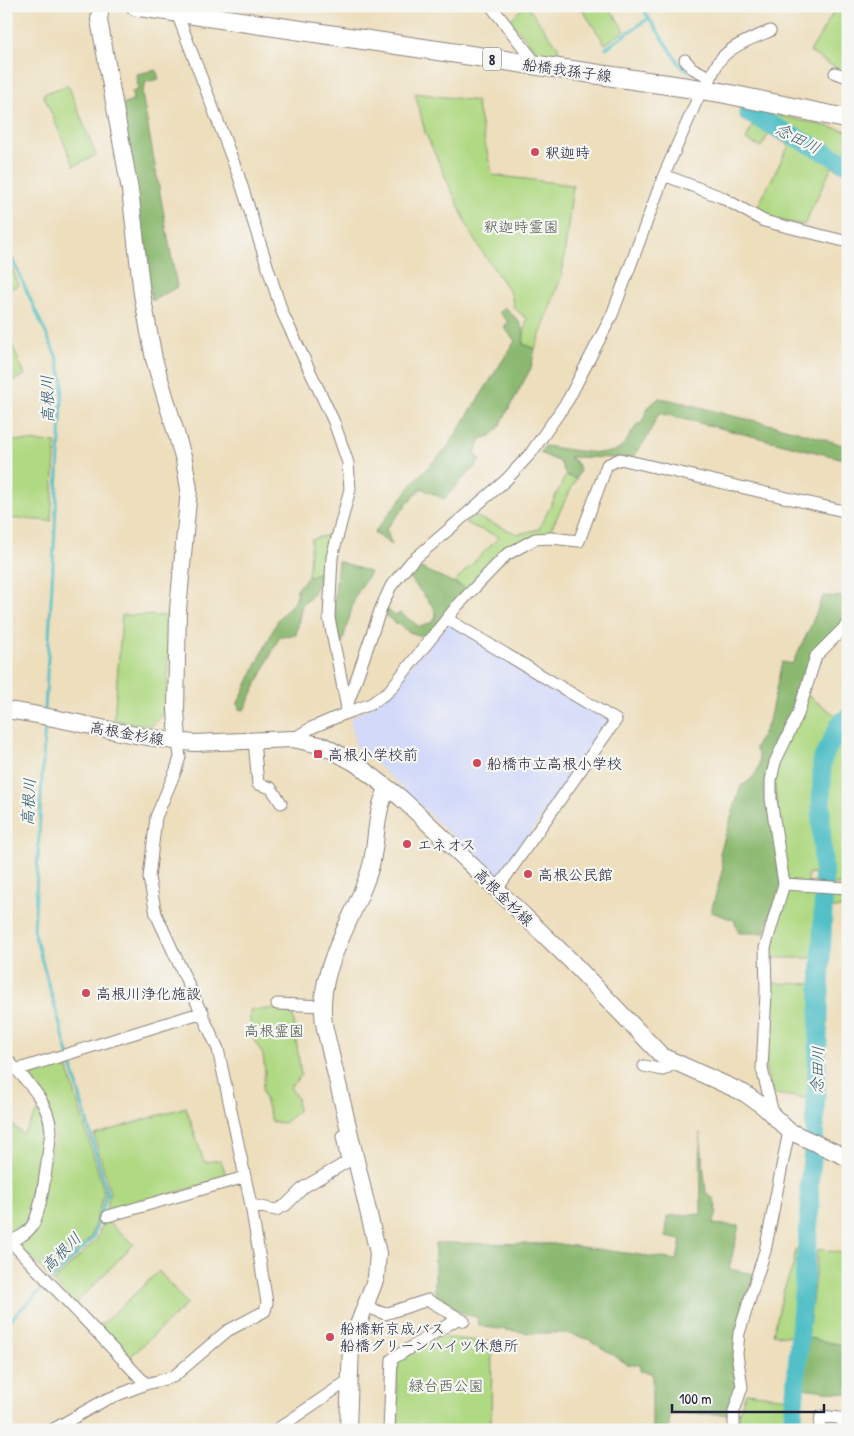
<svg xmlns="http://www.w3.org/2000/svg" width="854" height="1436" font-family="'Patrick Hand','Klee One',sans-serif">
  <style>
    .built { fill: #d2d9f9 }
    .green { fill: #b0d983; stroke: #697e5f }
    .forest { fill: #8cb971; stroke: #576e56 }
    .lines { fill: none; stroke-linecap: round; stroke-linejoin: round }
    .stream { stroke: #52c0c7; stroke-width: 3 }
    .river { stroke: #52c0c7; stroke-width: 19 }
    .street-casing { stroke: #88807c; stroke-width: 13 }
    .secondary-casing { stroke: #88807c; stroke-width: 18 }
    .primary-casing { stroke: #88807c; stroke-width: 21 }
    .street { stroke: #fff; stroke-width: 11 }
    .secondary { stroke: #fff; stroke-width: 16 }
    .primary { stroke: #fff; stroke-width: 19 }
    .poi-dot { fill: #d1495b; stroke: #f6f6f2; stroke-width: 2 }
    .labels { text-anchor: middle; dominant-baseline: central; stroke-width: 4.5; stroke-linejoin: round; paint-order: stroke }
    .shield { fill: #f6f6f2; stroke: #626272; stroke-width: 1 }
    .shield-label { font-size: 14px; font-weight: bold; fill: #22223b }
    .street-label { font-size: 15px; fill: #22223b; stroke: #f6f6f2 }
    .poi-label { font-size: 15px; fill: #22223b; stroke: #f6f6f2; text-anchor: start }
    .park-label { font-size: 15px; fill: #4d5951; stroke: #f6f6f2 }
    .water-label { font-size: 16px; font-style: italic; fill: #33596c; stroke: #f6f6f2 }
  </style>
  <rect width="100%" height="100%" fill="#f6f6f2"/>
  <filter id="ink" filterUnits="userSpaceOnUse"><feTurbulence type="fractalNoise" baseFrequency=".02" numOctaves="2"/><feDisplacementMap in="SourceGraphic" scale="10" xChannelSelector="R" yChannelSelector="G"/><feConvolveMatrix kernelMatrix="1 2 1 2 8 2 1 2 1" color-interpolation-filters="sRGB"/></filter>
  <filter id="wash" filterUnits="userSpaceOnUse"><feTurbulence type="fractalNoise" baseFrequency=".0096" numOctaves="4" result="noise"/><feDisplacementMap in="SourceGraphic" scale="20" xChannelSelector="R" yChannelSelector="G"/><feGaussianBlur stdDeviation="1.12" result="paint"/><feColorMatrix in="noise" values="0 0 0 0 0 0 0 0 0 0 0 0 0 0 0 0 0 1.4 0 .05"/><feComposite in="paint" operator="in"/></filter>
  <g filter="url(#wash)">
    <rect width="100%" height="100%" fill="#eddebc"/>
    <path class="built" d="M449,623L610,721L497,880L392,778L356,747L350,718L375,705Z"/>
    <path class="green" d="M524,6H527L558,47L559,59L541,57L510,20Z
      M580,6H608L625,31L605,44Z
      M837,6H848V73L827,63L810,52Z
      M68,85L96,155L74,166L43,94Z
      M415,93L476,101L492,175L573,185L562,275L535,349L522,344L527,319L514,308L511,294L473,238L425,132Z
      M741,107L848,131V147L843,156L848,158V162Z
      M754,122L848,169V174L832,167L804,225L769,219L755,212L789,145L769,134L761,147L746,140Z
      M6,255L19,285L6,291Z
      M6,331L25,375L6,384Z
      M6,440L56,443L51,521L6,518Z
      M566,475L576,479L548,535L532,537L468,589L453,583L499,537L465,523L474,516L518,534L539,529Z
      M334,534L329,568L308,577L311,539Z
      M122,615L169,616L167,699L160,718L151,726L114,720Z
      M807,695L841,719L818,763V821L822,875L808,873V884L787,883L774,781L777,763Z
      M848,721V885H828C825,838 812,757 848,721Z
      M785,889L819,890L822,958H769L773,931Z
      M828,891H848V908H828Z
      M771,983L822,984L821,1100L773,1094L766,1071Z
      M292,1008L301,1076L290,1087L297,1098L298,1111L284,1123L272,1122L262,1090L265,1072L263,1055L250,1033V1010Z
      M65,1059L104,1192L91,1237L49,1277L16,1242L30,1234L55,1133L23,1072Z
      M40,1107L47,1121L33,1209C28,1226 22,1231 6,1240V1120L23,1134Z
      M186,1107L204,1162L221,1160L227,1178L106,1212L110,1192L94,1135Z
      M801,1217L816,1218L800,1338L773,1334L784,1289L794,1264L795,1250L806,1239L807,1223Z
      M104,1219L134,1244L75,1304L53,1282L97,1239Z
      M818,1249L848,1254C848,1286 842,1314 842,1345L808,1338Z
      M159,1271L187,1304L127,1360L98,1328Z
      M437,1337L492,1342L491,1430H398L396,1364Z
      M746,1393L797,1399L793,1430H739V1412Z"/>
    <path class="forest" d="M156,70L159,79L146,82L142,94L177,287L152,301L121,105L133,101L132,92L138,90L137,74Z
      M504,307C516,317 527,327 523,344L535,349L531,368L498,429L491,436L481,439L475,453L481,460L444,499L421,488L386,529L392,545L374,533L418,477L447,448L515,341L504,327L508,322L499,312Z
      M659,398C686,402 711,411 737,417C775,425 811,434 848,447V460L659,413L647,438L632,458L569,457L576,462L580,470L576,479L566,475L560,462L540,453L545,446C561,448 606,458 619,449C626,443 632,432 637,424H641L649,406Z
      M338,561L370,572L355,597L339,654L333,616Z
      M414,565L468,589L428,638L409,632L383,614L386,608L395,616L400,613L420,627L432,622L436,616L434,608L406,573Z
      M329,568L328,580L317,583L312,596L302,605L296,635L280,636L244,710L239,709L238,703L279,618L296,600L297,588L308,577Z
      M823,596L848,597V620L826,641L805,684L773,762L781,884L764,933H739L734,920L711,912L723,868L720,853L741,786C756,778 765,764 755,748L769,721L782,662L792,664L810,628Z
      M700,1133L706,1193L714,1199L717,1213L713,1224L739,1226L729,1269L754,1274C741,1320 744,1368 729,1414H670L669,1430H652V1373L640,1371V1364H627L588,1339L566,1333H530L484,1327L478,1324L477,1317L466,1315L435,1299V1243L560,1244L677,1260L681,1240L666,1237L667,1216L701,1214Z
      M808,1338L842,1345L848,1371V1394L803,1388Z"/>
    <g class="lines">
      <path class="stream" d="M641,6L680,65L689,71
        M606,48L649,18
        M6,245L57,358L63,382L45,712
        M45,721L34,932L107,1193L93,1238L51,1280
        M6,1324L47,1284"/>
      <path class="river" d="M748,113L848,164
        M792,1430L810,1208L809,1184L814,1144L824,886L821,821L822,760L840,724L848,717"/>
    </g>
  </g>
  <g filter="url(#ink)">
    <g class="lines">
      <g class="street-casing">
        <path id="street" d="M491,6L538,66
          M175,8L239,177L282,312L334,422L348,463L350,489L332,557L329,618L347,708L344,714L311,728L293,739
          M685,60L692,68L711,78
          M835,73L848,77
          M664,175L721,197L764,221L848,242
          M447,619L616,720L497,889
          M347,706L381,608L391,586L411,562L506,480L531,453L568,400L612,315L664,175L701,91C711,82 712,72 719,61C730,46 753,38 770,31
          M344,714L371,704L389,691L457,606L506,555L535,539L551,538L579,541L607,465L620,459L848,512
          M254,741L258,784L271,788L281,803
          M784,884L848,888
          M277,1004L324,1006
          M6,1058C25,1080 49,1100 51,1131C48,1152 43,1210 32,1226C26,1235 16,1239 6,1243
          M644,1066L663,1070L675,1063
          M16,1070L203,1012
          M774,1117L762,1069L766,993L765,948L784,884L771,799V780L775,762L798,714L816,656L848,624
          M251,1205L276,1210L286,1205L304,1187L347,1162L342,1136L350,1135
          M108,1216L245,1177
          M10,1241L146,1384
          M365,1306L385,1314L428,1300L464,1321
          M52,1430L105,1400L146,1384L173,1377L227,1331L265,1311L267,1303L251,1205L218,1049L156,914L149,878L156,817L176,770L180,757L178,742
          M276,1430L349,1380
          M389,1430L392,1359L459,1318
          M734,1430V1411L742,1387L737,1354L739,1333L765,1251L789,1131
          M819,1430L821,1416L839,1418L848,1429"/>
      </g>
      <g class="secondary-casing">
        <path id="secondary" d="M101,6L99,20L130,190L142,294L154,359L184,460L189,489L178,610L176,709L178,742
          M6,710C69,718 130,738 194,743L293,739L324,746L355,763L401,798L433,828L570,960L662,1056L744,1093L764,1107L789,1131L848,1158
          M348,1430L351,1343L376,1278L378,1253L325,1029C313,971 354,922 370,869C378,842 374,812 388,788"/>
      </g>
      <g class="primary-casing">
        <path id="primary" d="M136,6L718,92L848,119"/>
      </g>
      <use href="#street" class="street"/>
      <use href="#secondary" class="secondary"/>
      <use href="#primary" class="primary"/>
    </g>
  </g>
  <g class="poi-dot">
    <circle cx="535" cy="152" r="5"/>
    <rect x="313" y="749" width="10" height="10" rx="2.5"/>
    <circle cx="477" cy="763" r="5"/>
    <circle cx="407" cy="844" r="5"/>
    <circle cx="528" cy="874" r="5"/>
    <circle cx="86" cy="993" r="5"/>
    <circle cx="330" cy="1337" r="5"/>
  </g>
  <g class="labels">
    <rect class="shield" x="483" y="47.5" width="18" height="23" rx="4"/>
    <g class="shield-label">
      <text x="492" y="59">8</text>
    </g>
    <g class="street-label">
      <text transform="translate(567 70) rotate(8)">船橋我孫子線</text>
      <text transform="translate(127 733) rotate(10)">高根金杉線</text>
      <text transform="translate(504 897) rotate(44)">高根金杉線</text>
    </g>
    <g class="poi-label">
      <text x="545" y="152">釈迦時</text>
      <text x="328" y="754">高根小学校前</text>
      <text x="487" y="763">船橋市立高根小学校</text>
      <text x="417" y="844">エネオス</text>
      <text x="538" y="874">高根公民館</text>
      <text x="96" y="993">高根川浄化施設</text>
      <text x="340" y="1328">船橋新京成バス<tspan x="340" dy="17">船橋グリーンハイツ休憩所</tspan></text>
    </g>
    <g class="park-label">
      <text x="521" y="226">釈迦時霊園</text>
      <text x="274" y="1030">高根霊園</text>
      <text x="446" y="1385">緑台西公園</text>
    </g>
    <g class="water-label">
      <text transform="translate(798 138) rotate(27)">念田川</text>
      <text transform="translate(47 399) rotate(-91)">高根川</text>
      <text transform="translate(28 802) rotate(-87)">高根川</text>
      <text transform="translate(817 1070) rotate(-88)">念田川</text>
      <text transform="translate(61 1252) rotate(-45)">高根川</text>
    </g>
  </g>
  <rect width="854" height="1436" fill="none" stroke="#f6f6f2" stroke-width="25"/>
  <path d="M672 1404v8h152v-8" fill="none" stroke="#22223b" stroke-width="2.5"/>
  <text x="679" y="1404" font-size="15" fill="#22223b" stroke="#f6f6f2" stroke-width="4" paint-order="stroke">100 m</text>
</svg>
